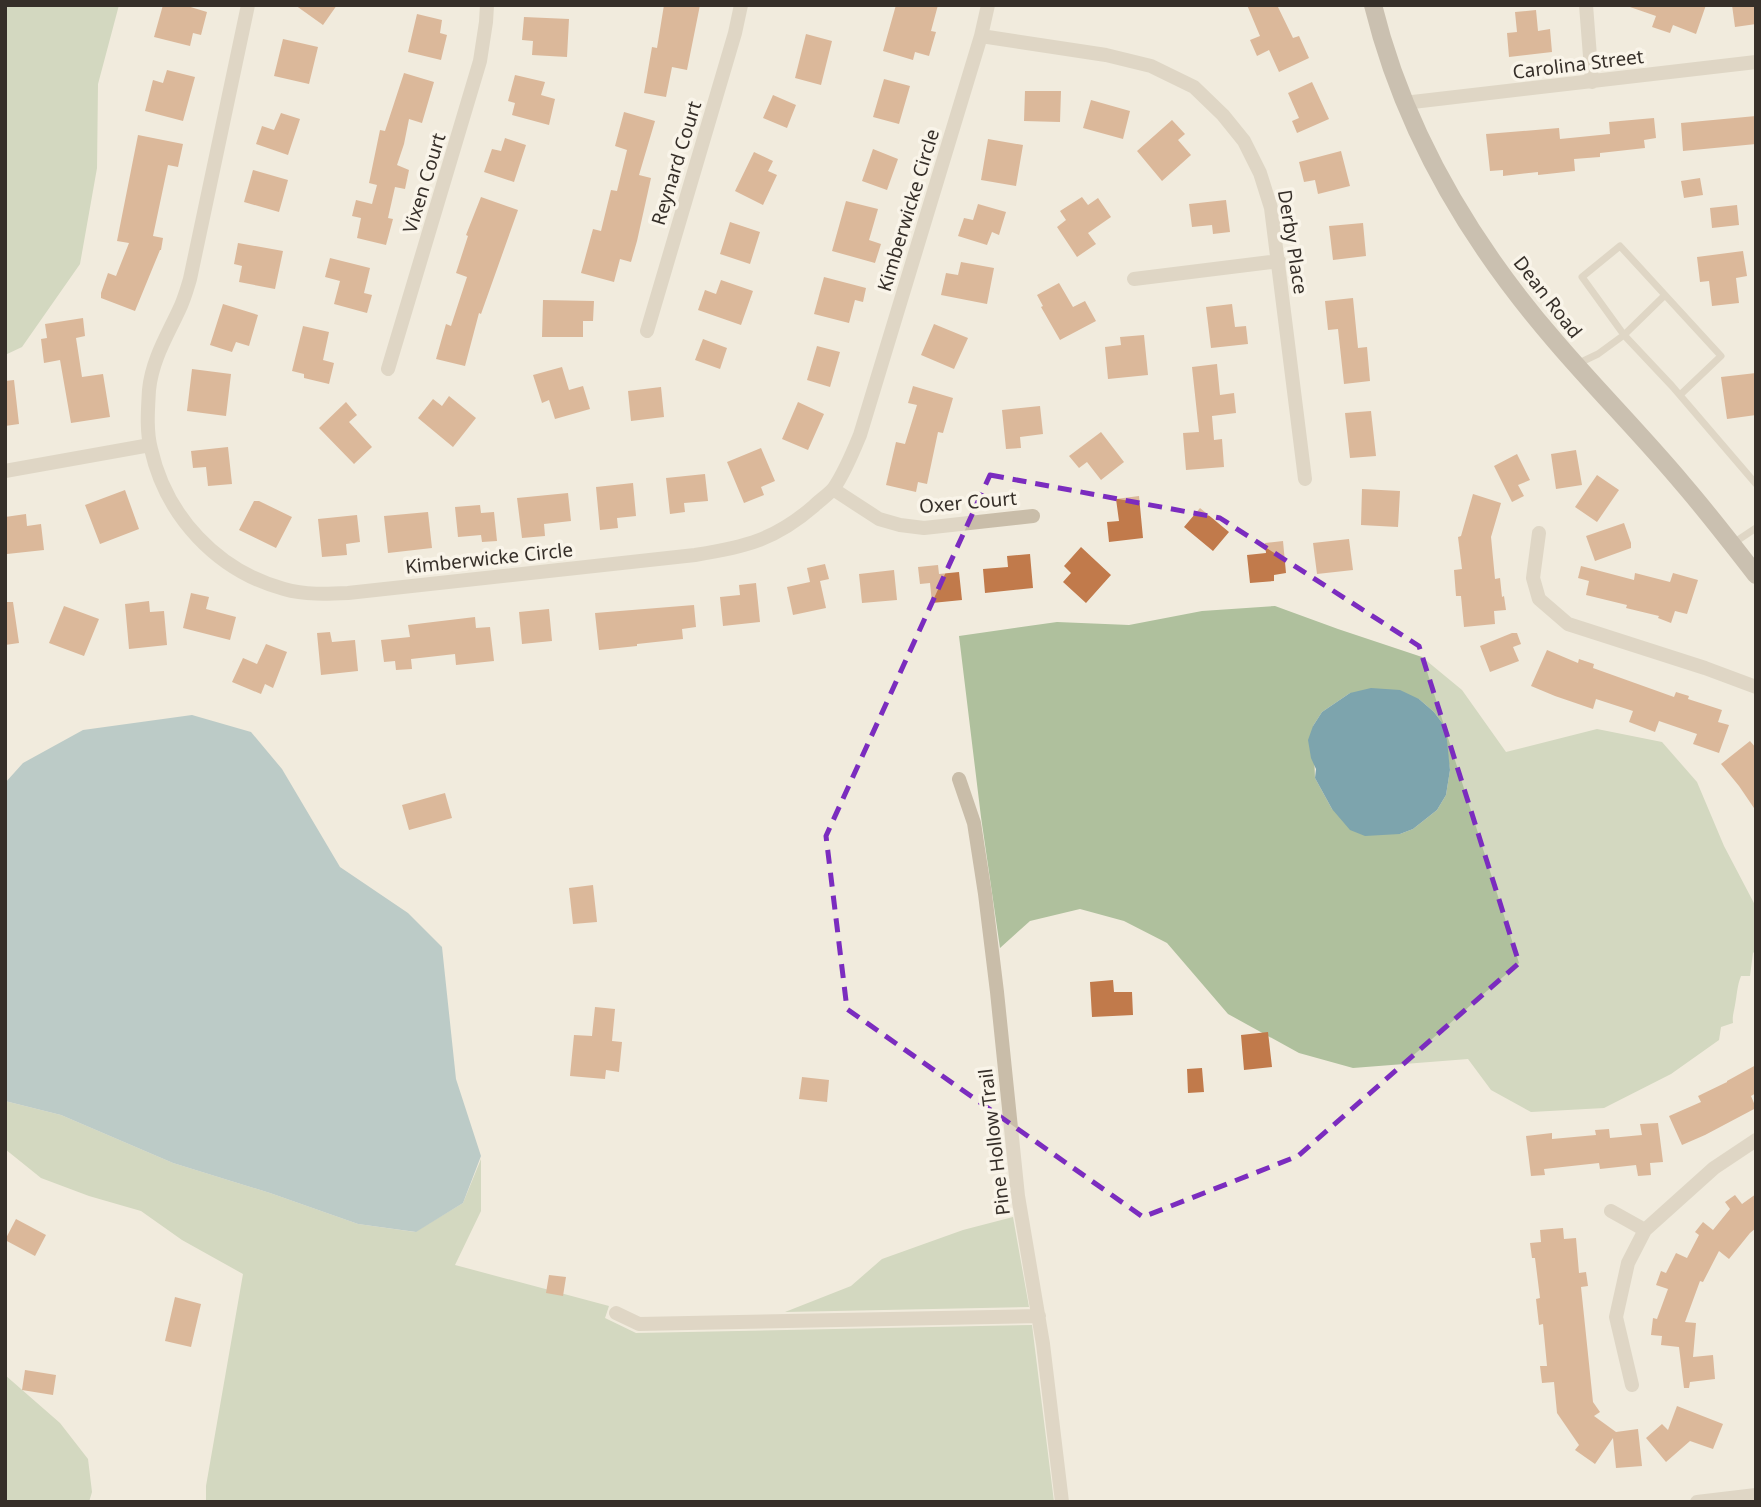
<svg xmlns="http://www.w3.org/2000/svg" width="1761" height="1507" font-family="'Noto Sans',sans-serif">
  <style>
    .green { fill: #afc09d; fill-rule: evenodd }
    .water { fill: #7da4ad }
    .building { fill: #c17a4b }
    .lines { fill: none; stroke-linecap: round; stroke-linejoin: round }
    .lane { stroke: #c9bda9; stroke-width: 7 }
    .street { stroke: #c9bda9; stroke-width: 14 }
    .secondary { stroke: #9c8c7a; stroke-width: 18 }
    .marked { fill: none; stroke: #7b2cbf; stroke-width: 5; stroke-dasharray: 14 9; stroke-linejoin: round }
    .labels { text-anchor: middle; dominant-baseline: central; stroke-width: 7; stroke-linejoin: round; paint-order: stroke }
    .street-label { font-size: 19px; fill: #362f29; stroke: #f9f4e9 }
  </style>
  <rect width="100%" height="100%" fill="#f1ebdd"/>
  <path class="green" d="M5,5H119L98,84L97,168L80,264L22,347L5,355Z
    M1275,606L1338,629L1422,657L1462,690L1506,752L1597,729L1662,742L1697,782L1724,846L1756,907V950L1753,953L1750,976H1741C1737,986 1737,995 1735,1005C1734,1012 1732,1016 1733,1023L1721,1027L1719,1040L1671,1074L1604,1108L1531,1112L1491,1090L1468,1059L1353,1068L1299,1053L1228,1014L1167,943L1124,921L1080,909L1030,921L1000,948L981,817L959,636L1057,622L1129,625L1202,611ZM1350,693L1419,699L1434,712L1443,724L1450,770L1446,795L1437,810L1413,829L1400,834H1392L1332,809L1315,778L1313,726L1322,712Z
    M5,1101L61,1115L173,1163L270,1193L358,1224L415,1232L463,1203L481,1159V1211L455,1265L609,1306L605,1318L636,1333L1032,1325L1054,1502H206V1486L243,1274L182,1240L141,1211L89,1196L41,1178L5,1149Z
    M1013,1217L1029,1307L785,1312L851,1286L882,1259L963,1230Z
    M5,1375L60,1423L88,1459L92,1492L89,1502H5Z"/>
  <path class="water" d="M1371,688L1400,690L1419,699L1434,712L1443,724L1447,740L1450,770L1446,795L1437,810L1413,829L1400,834L1365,836L1350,830L1332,809L1315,778L1316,769L1311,758L1308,740L1313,726L1322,712L1350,693Z
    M192,715L251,732L282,769L340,867L408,913L442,947L456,1079L481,1156L463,1203L416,1232L358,1224L270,1193L173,1163L61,1115L5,1101V783L23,763L83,730Z"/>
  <path class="building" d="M163,5H184L207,12L201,35L193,33L190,46L154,37Z
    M295,5H337L323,25Z
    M664,5H700L687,70L672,67L666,97L644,93L652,47L657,48Z
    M896,5H938L931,31L936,32L929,56L915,52L913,60L883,51Z
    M1247,5H1277L1293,38L1299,36L1309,58L1279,72L1269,50L1257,56L1250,40L1260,36Z
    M1630,5H1706L1696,34L1673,25L1670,33L1652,27L1656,16L1630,7Z
    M1732,5H1756V24L1735,27Z
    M1536,10L1538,31L1550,29L1552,52L1509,57L1507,33L1517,32L1515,12Z
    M417,14L442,20L440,33L447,35L441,60L408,52Z
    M524,17L569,19L567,57L532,55L533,41L522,40Z
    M806,34L832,41L821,85L795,78Z
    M283,39L318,47L309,84L274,76Z
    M167,70L195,77L183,121L145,111L153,80L163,83Z
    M404,73L434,82L422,123L409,119L404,144L397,165L409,170L405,189L395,187L388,218L393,219L386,245L357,238L361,218L352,216L356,200L372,204L377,185L369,183L380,130L385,131Z
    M515,75L545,82L541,95L555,99L549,125L512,115L515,103L508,101Z
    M884,79L910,86L899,124L873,117Z
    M1312,82L1329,119L1297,133L1292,121L1299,118L1288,93Z
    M1025,91H1061L1060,122L1024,121Z
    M773,95L796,105L787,128L763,118Z
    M1091,100L1130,111L1123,139L1083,128Z
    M624,112L655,121L639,175L651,178L637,241L631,262L620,259L614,282L581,273L593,229L601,231L611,190L617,191L627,150L615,146Z
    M281,113L300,119L288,155L256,144L262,126L274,130Z
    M1756,116V144L1683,151L1681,123Z
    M1654,118L1656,138L1644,140L1645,148L1600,153V157L1574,159L1575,171L1538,175V172L1503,176V170L1490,171L1486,134L1559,128L1560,139L1610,134L1609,122Z
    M1172,120L1185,134L1178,140L1191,155L1162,181L1137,151Z
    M138,135L183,144L178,167L168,165L153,236L163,238L161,250H160L135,311L101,298V293L108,273L116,276L129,243L117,241Z
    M505,138L526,145L514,182L484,172L492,149L501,151Z
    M988,139L1023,145L1016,186L981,180Z
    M873,149L898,159L887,190L862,181Z
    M1341,151L1350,186L1318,194L1315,180L1304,182L1299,162Z
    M754,152L773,161L768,171L777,175L763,205L735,191Z
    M253,170L288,180L279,212L244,202Z
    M1700,178L1703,195L1684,198L1681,181Z
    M481,197L518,210L481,314L479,313L465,366L436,359L446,324L451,326L467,277L456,273L468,236L466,235Z
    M1082,197L1088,205L1098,198L1111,217L1088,233L1096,244L1077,257L1057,227L1066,220L1060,211Z
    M1226,200L1230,232L1213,234L1212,225L1192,227L1189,204Z
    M846,201L878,209L869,240L881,244L875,263L832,251Z
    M978,204L1006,212L999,235L992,232L987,245L958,236L964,218L973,220Z
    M1737,205L1739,225L1712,228L1710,208Z
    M730,222L760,232L750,264L720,254Z
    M1363,223L1366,256L1333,260L1329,226Z
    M238,243L283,251L275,289L239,282L242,266L234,264Z
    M1743,251L1747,276L1736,278L1739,303L1712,306L1709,281L1700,282L1697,257Z
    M330,258L370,268L364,293L372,295L367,313L334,304L340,281L325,277Z
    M961,262L994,268L987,304L941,295L946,273L958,275Z
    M824,277L866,288L863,302L855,300L849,323L814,314Z
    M721,280L753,291L741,325L698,310L705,290L716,294Z
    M1059,283L1073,307L1085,301L1096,321L1060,340L1041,307L1043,306L1037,295Z
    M1353,298L1358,348L1367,347L1370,381L1344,384L1338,329L1328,330L1325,301Z
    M543,300L594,301L593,321H583V337H542Z
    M223,304L258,315L249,346L236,342L232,352L210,345Z
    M1232,304L1235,327L1246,326L1248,344L1211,348L1206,307Z
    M83,318L85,336L76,338L82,377L103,374L110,417L71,423L60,360L44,363L41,339L47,338L45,324Z
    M934,324L968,338L954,369L921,355Z
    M303,326L329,332L323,360L334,363L329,384L304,378V374L292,371Z
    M1144,335L1148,375L1108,379L1105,347L1121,345L1120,337Z
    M703,339L727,348L720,369L695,360Z
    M817,346L840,352L830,387L807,380Z
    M1217,364L1220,395L1234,393L1236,413L1212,416L1214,440L1222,439L1224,467L1186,470L1183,433L1199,432L1192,367Z
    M562,367L569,390L583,386L590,409L555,419L549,400L542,403L533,375Z
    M192,369L231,374L226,416L187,411Z
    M1756,373V415L1727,419L1721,377Z
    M14,380L19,424L5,426V381Z
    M913,386L953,398L943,433L938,432L927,484L918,482L916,492L886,485L896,442L905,444L917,405L908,403Z
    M661,387L664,417L631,421L628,391Z
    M449,396L476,418L453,447L418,418L433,399L442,406Z
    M346,402L357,415L349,422L372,447L354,464L319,428Z
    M798,402L824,414L808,450L782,439Z
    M1040,406L1043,434L1020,437L1021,448L1006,449L1002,410Z
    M1371,411L1376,456L1350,458L1345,413Z
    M1101,432L1124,462L1101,480L1087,462L1079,468L1069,456Z
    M228,447L232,484L208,486L206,467L193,468L191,451Z
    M761,448L775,481L761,487L764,495L744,503L727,462Z
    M1576,450L1582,485L1556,489L1551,454Z
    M1517,454L1530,480L1518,485L1524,496L1512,502L1494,466Z
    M705,474L708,501L684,503L685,512L670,514L666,478Z
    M1597,475L1619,490L1597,522L1575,507Z
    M633,483L636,516L617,518L618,528L600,530L596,487Z
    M1362,489L1400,491L1398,527L1361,525Z
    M125,490L139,529L100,544L85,505Z
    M568,493L571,521L544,524L545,536L522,538L517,498Z
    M1473,494L1501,503L1491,537L1495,579L1500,578L1502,597L1504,596L1506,610L1494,611L1495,624L1464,627L1461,596H1456L1454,570L1462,569L1458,537L1461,536Z
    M1139,496L1143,538L1109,542L1107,522L1119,521L1116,499Z
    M254,501H259L292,517L276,548L239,530Z
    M480,505L481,513L494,512L497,541L482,542L481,535L458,537L455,507Z
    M1200,508L1229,532L1213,551L1184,527Z
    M428,512L432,548L388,553L384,516Z
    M26,514L27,526L41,524L44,550L7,554L5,517Z
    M357,515L360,542L346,544L347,555L322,557L318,519Z
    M1624,523L1631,543V548L1595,561L1586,536Z
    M1349,539L1353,570L1317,574L1313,543Z
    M1283,541L1286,573L1274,575V581L1250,583L1247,555L1266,553L1265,543Z
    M1081,547L1111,575L1086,603L1063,582L1071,573L1064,566Z
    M1030,554L1033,588L985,593L983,569L1008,567L1007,556Z
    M825,564L829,579L820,581L826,608L793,615L787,587L810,582L807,568Z
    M938,565L939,574L959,572L962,600L932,603L930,583L920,584L918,567Z
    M1581,566L1634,580L1635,573L1670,582L1673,573L1698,580L1687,614L1675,611L1671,623L1658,618L1659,616L1626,608L1627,605L1586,595L1589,581L1578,578Z
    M894,570L897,600L862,603L859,574Z
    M756,583L760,622L723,626L720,597L740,595L739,585Z
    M191,593L209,597L206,609L236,617L230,640L183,628Z
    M149,601L150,612L164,611L167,645L129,649L125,604Z
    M5,602H13L19,643L5,645Z
    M694,605L696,627L682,629L683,639L637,644V646L599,650L595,613Z
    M64,606L99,619L84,656L49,643Z
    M549,609L552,641L522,644L519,612Z
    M475,617L476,628L490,627L494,661L456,665L455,654L411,659L412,669L396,670L395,661L384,662L381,640L410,637L408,625Z
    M330,632L332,642L355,640L358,671L321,675L317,633Z
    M1512,633H1517L1521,644L1513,647L1519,661L1490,672L1480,646Z
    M266,644L287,652L273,688L265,684L261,694L232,682L243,658L257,664Z
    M1547,650L1578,663L1579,659L1594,664L1593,668L1674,697L1676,692L1689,696L1688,699L1722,710L1718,722L1729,725L1719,753L1693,744L1697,734L1659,721L1655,732L1629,722L1633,711L1596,699L1593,709L1555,696L1531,686Z
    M1750,741L1756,748V811L1739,786L1721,764Z
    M445,793L452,818L409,830L402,805Z
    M593,885L597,922L573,924L569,888Z
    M1113,980L1114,992H1132L1133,1015L1092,1017L1090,982Z
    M595,1007L615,1009L612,1041L622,1042L619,1072L606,1070L605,1079L570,1076L574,1035L592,1036Z
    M1268,1032L1272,1067L1244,1070L1241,1035Z
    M1756,1065V1093L1751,1096L1756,1108L1705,1135L1682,1145L1669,1116L1701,1102L1698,1096L1727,1082V1081Z
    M1202,1068L1204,1092L1188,1093L1187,1069Z
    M802,1077L829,1080L827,1102L799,1099Z
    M1658,1123L1663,1162L1650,1163L1651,1175L1638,1176L1636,1165L1600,1169L1599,1163L1544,1169L1545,1175L1531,1176L1526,1136L1552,1133V1139L1596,1135L1595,1130L1609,1129L1610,1138L1642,1135L1640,1124Z
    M1756,1194V1228L1750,1233L1729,1259L1719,1251L1703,1282L1700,1281L1685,1322L1696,1323L1693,1357L1713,1355L1715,1379L1690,1382L1689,1388H1684L1679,1347L1661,1345L1662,1336L1651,1335L1653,1318L1657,1319L1668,1289L1656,1285L1661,1271L1666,1273L1676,1253L1687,1258L1699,1235L1695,1232L1703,1222L1713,1230L1730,1209L1725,1202L1735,1195L1742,1204Z
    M16,1219L46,1235L35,1256L5,1240Z
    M1563,1228L1564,1239L1576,1238L1579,1273L1586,1272L1588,1286L1581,1287L1593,1402L1600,1412L1594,1416L1616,1432L1638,1429L1642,1466L1616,1468L1613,1438L1595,1464L1575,1450L1579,1445L1557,1413L1554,1382L1542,1383L1540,1366H1547L1543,1324L1539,1325L1536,1299L1540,1298L1535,1258H1532L1530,1243L1541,1242L1540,1230Z
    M549,1275L566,1277L563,1296L546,1293Z
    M175,1297L201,1304L191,1347L165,1341Z
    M25,1370L56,1375L53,1395L22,1390Z
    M1677,1406L1723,1424L1713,1449L1690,1441L1666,1462L1646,1438L1662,1424L1668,1430Z"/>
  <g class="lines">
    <path class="lane" d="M1665,295L1624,335L1582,277L1620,246L1721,356L1680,395
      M1577,364L1598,354L1624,335L1672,386L1756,484
      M1732,544L1756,528"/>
    <path class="street" d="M248,5L190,279C187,289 184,300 179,310C167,336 152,360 149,390C148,408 146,431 151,449C166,516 217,571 284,589C305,595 327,594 348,593L695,555C745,547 775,540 814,506C820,500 828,495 834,488C845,472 853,452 860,435L981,36L988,5
      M1586,5L1592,82
      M981,36L1106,55L1151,66L1194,87L1223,115L1244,141L1260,173L1271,208L1305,479
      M1404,103L1756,62
      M1134,279L1279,261
      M647,331L735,33L741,5
      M388,369L480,61L486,22L487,5
      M5,471L150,445
      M833,489L879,519L900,525L924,528L1033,516
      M1539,533L1533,578L1539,599L1568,624L1705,668L1756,687
      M959,779L974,823L985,894L997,992L1018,1196L1043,1344L1062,1502
      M1611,1211L1645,1230
      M616,1313L639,1324L1039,1316
      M1632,1385L1616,1317L1628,1263L1645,1230L1714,1168L1756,1140
      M1697,1502L1756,1495"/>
    <path class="secondary" d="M1373,5C1404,131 1471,244 1556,342C1597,390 1642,435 1683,484C1708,513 1732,544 1756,575"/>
  </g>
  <path d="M0 0H1761V1507H0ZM990,475L1220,518L1419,646L1519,963L1298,1156L1143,1217L847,1009L826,836Z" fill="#f1ebdd" fill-opacity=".55" fill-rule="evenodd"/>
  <path class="marked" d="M990,475L1220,518L1419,646L1519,963L1298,1156L1143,1217L847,1009L826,836Z"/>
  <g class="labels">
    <g class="street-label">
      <text transform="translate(1578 64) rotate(-7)">Carolina Street</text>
      <text transform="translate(676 163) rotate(-73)">Reynard Court</text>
      <text transform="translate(424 183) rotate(-73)">Vixen Court</text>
      <text transform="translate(908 210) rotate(-73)">Kimberwicke Circle</text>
      <text transform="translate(1293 242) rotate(81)">Derby Place</text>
      <text transform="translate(1548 297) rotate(52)">Dean Road</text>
      <text transform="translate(968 502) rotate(-5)">Oxer Court</text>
      <text transform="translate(489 558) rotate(-6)">Kimberwicke Circle</text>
      <text transform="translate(994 1142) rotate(-97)">Pine Hollow Trail</text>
    </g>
  </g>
  <rect width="1761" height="1507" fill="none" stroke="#362f29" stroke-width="14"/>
</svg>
